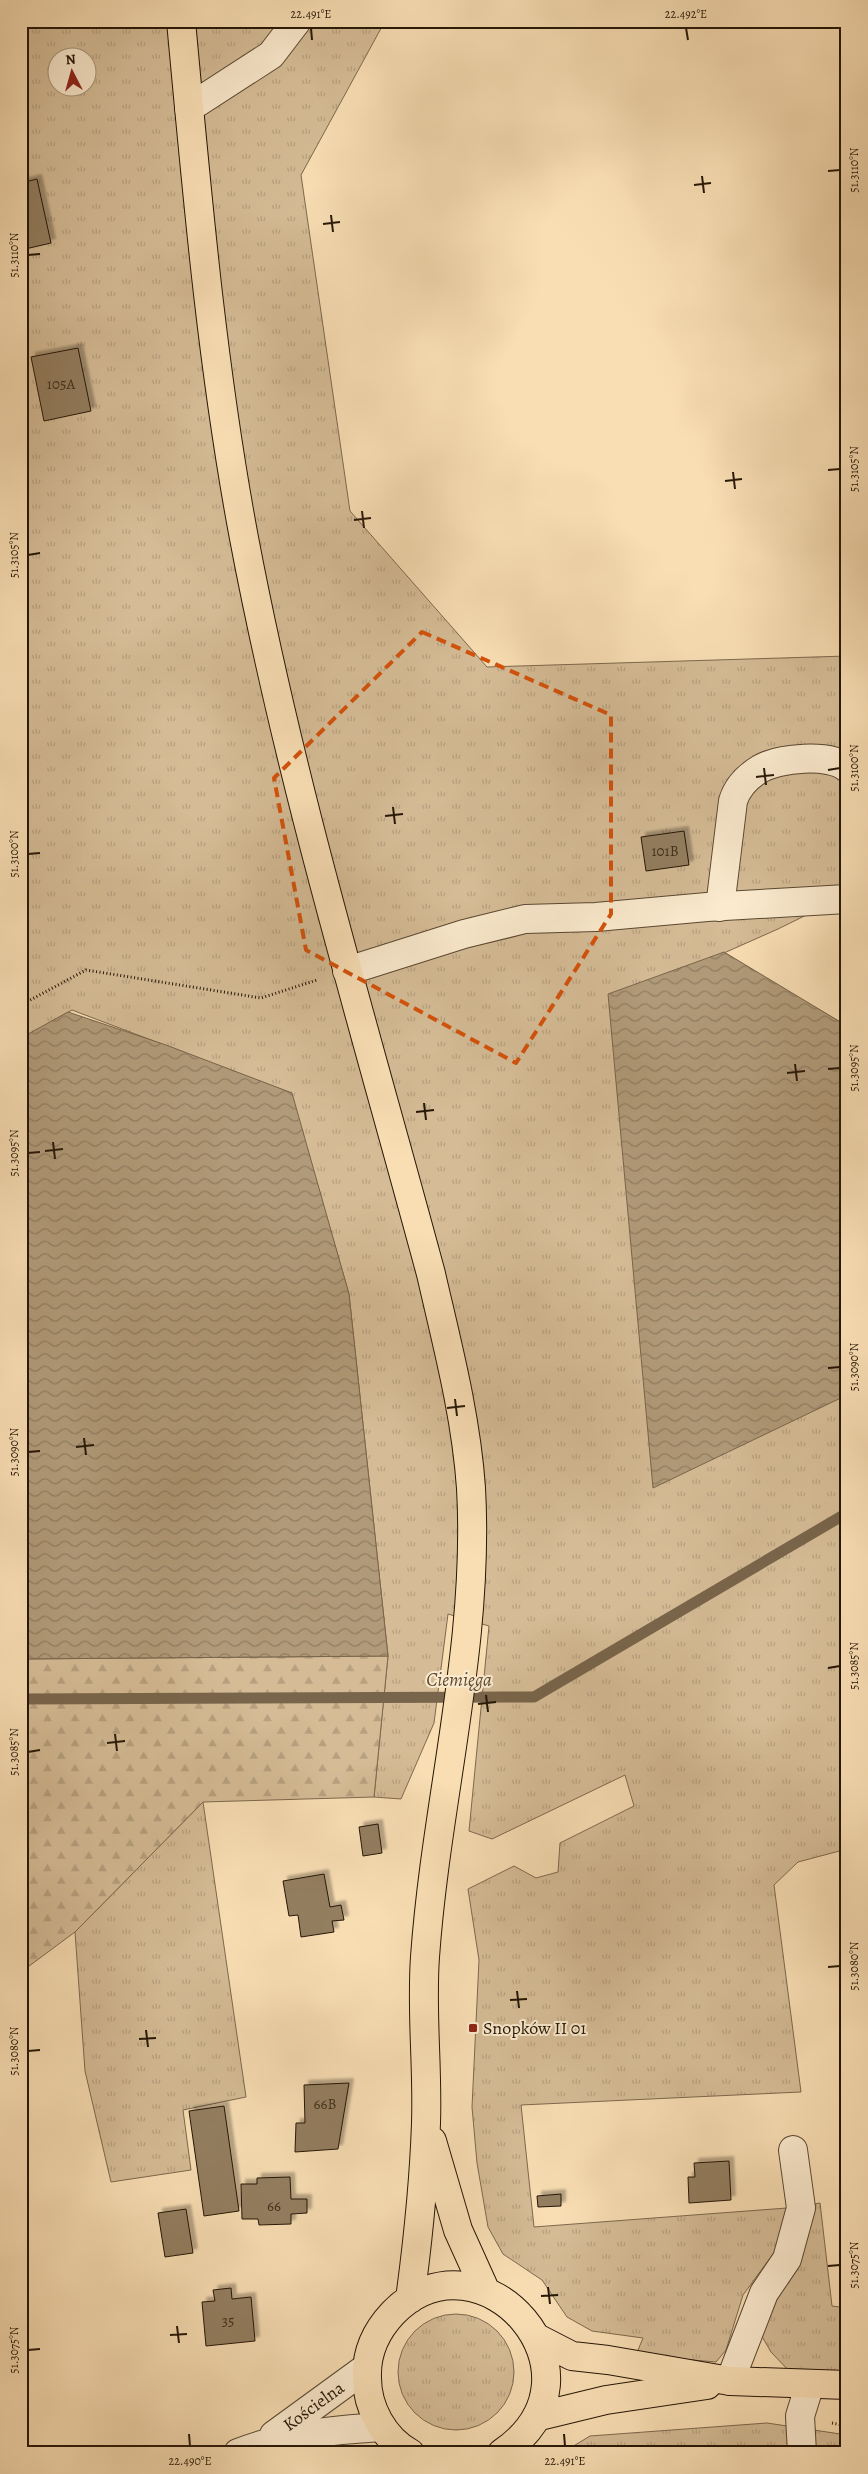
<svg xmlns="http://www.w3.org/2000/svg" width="868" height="2474" font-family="Alegreya,serif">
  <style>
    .grass { fill: url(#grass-tufts); stroke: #7d694e; fill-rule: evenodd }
    .forest { fill: url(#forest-firs); stroke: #7d694e }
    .water { fill: url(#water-waves); stroke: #79654b }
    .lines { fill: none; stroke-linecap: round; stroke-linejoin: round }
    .stream { stroke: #79654b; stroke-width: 11 }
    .building { fill: #937e60; stroke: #251606; filter: url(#shadow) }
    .minor-casing { stroke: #5a4832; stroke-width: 30 }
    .major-casing { stroke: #251606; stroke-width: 30 }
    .path { stroke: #251606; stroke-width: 3; stroke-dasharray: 1 2.5; stroke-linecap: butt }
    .minor { stroke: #fbeace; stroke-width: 28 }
    .major { stroke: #f9deb4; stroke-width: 28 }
    .marked { fill: none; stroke: #d4520b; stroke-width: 4; stroke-dasharray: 10 6; stroke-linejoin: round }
    .ticks { fill: none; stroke: #251606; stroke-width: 2 }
    .poi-dot { fill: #8f2418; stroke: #fbeace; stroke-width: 2 }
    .labels { text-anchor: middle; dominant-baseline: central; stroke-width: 4; stroke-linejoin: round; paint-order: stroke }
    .number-label { font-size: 15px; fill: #40301c }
    .poi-label { font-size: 18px; fill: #251606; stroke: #fbeace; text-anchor: start }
    .street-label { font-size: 18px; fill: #251606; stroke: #fbeace }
    .water-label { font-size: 19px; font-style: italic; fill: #5d4b34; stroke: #fbeace }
    .neatline { fill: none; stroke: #251606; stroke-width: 2 }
    .ticks-label { font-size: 12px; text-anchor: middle; fill: #251606 }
  </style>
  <defs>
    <pattern id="grass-tufts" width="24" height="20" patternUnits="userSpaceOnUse" patternTransform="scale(1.25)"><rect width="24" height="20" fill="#d5bc96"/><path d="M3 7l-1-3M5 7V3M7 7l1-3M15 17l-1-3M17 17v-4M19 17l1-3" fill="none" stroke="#b7a180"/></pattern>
    <pattern id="forest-firs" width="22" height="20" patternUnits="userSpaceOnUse" patternTransform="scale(1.25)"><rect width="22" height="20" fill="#d5bc96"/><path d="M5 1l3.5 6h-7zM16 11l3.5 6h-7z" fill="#b7a180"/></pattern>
    <pattern id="water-waves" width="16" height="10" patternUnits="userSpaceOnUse" patternTransform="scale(1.25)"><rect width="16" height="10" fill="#b19a79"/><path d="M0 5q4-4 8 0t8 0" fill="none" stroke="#907d61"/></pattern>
    <filter id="shadow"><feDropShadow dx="4.5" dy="-4.5" stdDeviation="1" flood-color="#0004"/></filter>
  </defs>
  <rect width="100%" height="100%" fill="#f9deb4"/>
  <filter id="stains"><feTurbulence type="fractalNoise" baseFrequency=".004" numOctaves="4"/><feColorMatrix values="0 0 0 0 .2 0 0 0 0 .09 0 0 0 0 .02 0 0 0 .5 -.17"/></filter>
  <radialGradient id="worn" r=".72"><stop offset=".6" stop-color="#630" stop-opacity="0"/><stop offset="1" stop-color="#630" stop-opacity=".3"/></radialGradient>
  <path class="grass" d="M21,21H385L301,175L350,511L487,667L847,656V895L778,929L724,953L847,1026V1849L798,1862L774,1885L801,2092L521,2105L534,2227L787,2208L779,2246L743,2295L726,2350L716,2362L636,2355L643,2338L592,2331L567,2317L542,2280L503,2254L488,2227L477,2163L472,2107L479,1960L468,1889L514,1866L536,1878L558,1872L560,1843L634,1806L625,1775L492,1839L469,1831L489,1626L448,1614L434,1723L401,1799L374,1797L388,1656L349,1294L291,1093L72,1010L21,1039ZM58,58H88V88H58Z
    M203,1802L246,2097L183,2110L191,2170L111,2182L85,2071L75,1932Z
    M820,2203L832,2306L847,2308V2372H790L771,2352L760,2333L808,2205Z
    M398 2372a58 58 0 1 1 116 0a58 58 0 1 1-116 0Z
    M767,2423L847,2435V2453H562L590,2436Z"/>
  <path class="forest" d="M388,1656L374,1797L203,1802L75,1932L21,1972V1659Z"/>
  <path class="water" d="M724,952L847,1026V1395L653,1488L608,994Z
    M68,1012L166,1045L292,1093L349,1294L388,1656L21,1659V1038Z"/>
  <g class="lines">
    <path class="stream" d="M21,1699L534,1697L847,1513"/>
  </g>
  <path class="building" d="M37,179L51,243L21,250V183Z
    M78,348L91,411L44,421L31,357Z
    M684,831L689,865L646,871L641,837Z
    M378,1824L382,1853L363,1856L359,1827Z
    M324,1874L330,1907L341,1905L344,1920L332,1921L334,1932L301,1937L298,1915L289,1916L283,1881Z
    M349,2083L338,2149L295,2152L296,2123H305L304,2085Z
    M224,2106L239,2211L204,2216L189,2111Z
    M729,2161L731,2200L689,2203L688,2177H695L694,2163Z
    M290,2177L291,2199H307V2213L291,2214V2224L259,2225L258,2219H242L241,2184H257V2178Z
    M561,2194V2206L538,2207L537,2196Z
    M186,2209L193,2253L165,2257L158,2213Z
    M231,2288L232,2299L251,2297L255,2341L206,2346L202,2302L215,2301L213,2290Z"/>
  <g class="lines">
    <g class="minor-casing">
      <g id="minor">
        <path d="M189,108L271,55L297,21"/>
        <path d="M720,907L733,801C737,788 747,777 760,769C778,758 830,753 847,768"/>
        <path d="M347,971L464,934L525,919L596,917L707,907L847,899"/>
        <path d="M730,2381L764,2293L787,2259L801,2208L793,2150"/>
        <path id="s1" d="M274,2435L366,2368"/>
        <path d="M238,2453C284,2435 332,2430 382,2427"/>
        <path d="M802,2453L800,2416L810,2384"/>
      </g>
    </g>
    <g class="major-casing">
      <path id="major" d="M181,21C197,194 212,368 244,538C291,787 365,1029 431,1274C447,1344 466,1415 471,1488C480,1646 436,1801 425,1957C421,2012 428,2068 426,2123C424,2182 418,2240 410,2299
        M432,2141L458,2230L486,2292
        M537,2338L572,2356L608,2360L730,2381L847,2385
        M536,2417L606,2400L707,2385
        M410,2453C383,2438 367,2407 367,2378C366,2353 376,2331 393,2313C481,2223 617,2375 502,2453"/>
    </g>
    <path class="path" d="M21,1005L86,970L261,998L317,980
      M832,2423L847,2426"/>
    <use href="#minor" class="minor"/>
    <use href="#major" class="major"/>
  </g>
  <path class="marked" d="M422,632L611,715V914L516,1063L306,950L274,778Z"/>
  <path class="ticks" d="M311,28L312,40M686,28L688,40M828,171L840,170M702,176L704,193M694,185L711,183M331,215L333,232M323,224L340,222M28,255L40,254M828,470L840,469M733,472L735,489M725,481L742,479M362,511L364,528M354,520L371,518M28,555L40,553M764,768L766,785M828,770L840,768M756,777L774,775M393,807L395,824M385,816L403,814M28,854L40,853M795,1064L797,1081M828,1069L840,1068M787,1073L805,1071M424,1103L426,1120M416,1112L434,1110M53,1142L55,1159M45,1151L63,1149M28,1153L40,1152M828,1368L840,1367M455,1399L457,1416M447,1408L465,1406M84,1438L86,1455M76,1447L94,1445M28,1452L40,1451M828,1668L840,1666M486,1695L488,1712M478,1704L496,1702M115,1734L117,1751M107,1743L125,1741M28,1752L40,1750M828,1967L840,1966M517,1991L519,2008M510,2000L527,1999M146,2030L148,2047M139,2039L156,2038M28,2051L40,2050M828,2266L840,2265M548,2287L550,2304M541,2296L558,2295M177,2326L179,2343M170,2335L187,2334M28,2350L40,2349M189,2434L190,2446M564,2434L565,2446"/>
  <rect class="poi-dot" x="468" y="2023" width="10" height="10" rx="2.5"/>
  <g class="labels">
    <g class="number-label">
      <text x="61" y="384">105A</text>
      <text x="665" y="851">101B</text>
      <text x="325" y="2104">66B</text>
      <text x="274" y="2206">66</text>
      <text x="228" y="2321">35</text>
    </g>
    <g class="poi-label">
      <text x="483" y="2028">Snopków II 01</text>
    </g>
    <g class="street-label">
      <text stroke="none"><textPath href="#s1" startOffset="49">Kościelna</textPath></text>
    </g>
    <g class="water-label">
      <text x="459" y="1680">Ciemięga</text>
    </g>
  </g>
  <rect width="868" height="2474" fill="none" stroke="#f9deb4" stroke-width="55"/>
  <g transform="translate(72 72) rotate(354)"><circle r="24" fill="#fbeace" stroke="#a5957e"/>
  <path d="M0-4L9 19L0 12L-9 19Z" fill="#8f2418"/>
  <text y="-8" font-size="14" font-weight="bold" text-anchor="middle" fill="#251606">N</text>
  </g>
  <rect x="28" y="28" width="812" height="2418" class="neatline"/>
  <g class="ticks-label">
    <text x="311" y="18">22.491°E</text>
    <text x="686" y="18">22.492°E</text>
    <text transform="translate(854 170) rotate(-90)" y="4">51.3110°N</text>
    <text transform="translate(14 255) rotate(-90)" y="4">51.3110°N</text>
    <text transform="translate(854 469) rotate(-90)" y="4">51.3105°N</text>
    <text transform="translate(14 555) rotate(-90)" y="4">51.3105°N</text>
    <text transform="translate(854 768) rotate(-90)" y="4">51.3100°N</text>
    <text transform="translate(14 854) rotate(-90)" y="4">51.3100°N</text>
    <text transform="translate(854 1068) rotate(-90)" y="4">51.3095°N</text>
    <text transform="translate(14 1153) rotate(-90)" y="4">51.3095°N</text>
    <text transform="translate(854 1367) rotate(-90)" y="4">51.3090°N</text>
    <text transform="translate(14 1452) rotate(-90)" y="4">51.3090°N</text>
    <text transform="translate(854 1666) rotate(-90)" y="4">51.3085°N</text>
    <text transform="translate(14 1752) rotate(-90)" y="4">51.3085°N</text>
    <text transform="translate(854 1966) rotate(-90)" y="4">51.3080°N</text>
    <text transform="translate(14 2051) rotate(-90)" y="4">51.3080°N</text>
    <text transform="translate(854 2265) rotate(-90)" y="4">51.3075°N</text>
    <text transform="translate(14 2350) rotate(-90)" y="4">51.3075°N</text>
    <text x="190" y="2465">22.490°E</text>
    <text x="565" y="2465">22.491°E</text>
  </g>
  <rect width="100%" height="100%" filter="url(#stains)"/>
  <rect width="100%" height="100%" fill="url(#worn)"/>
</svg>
